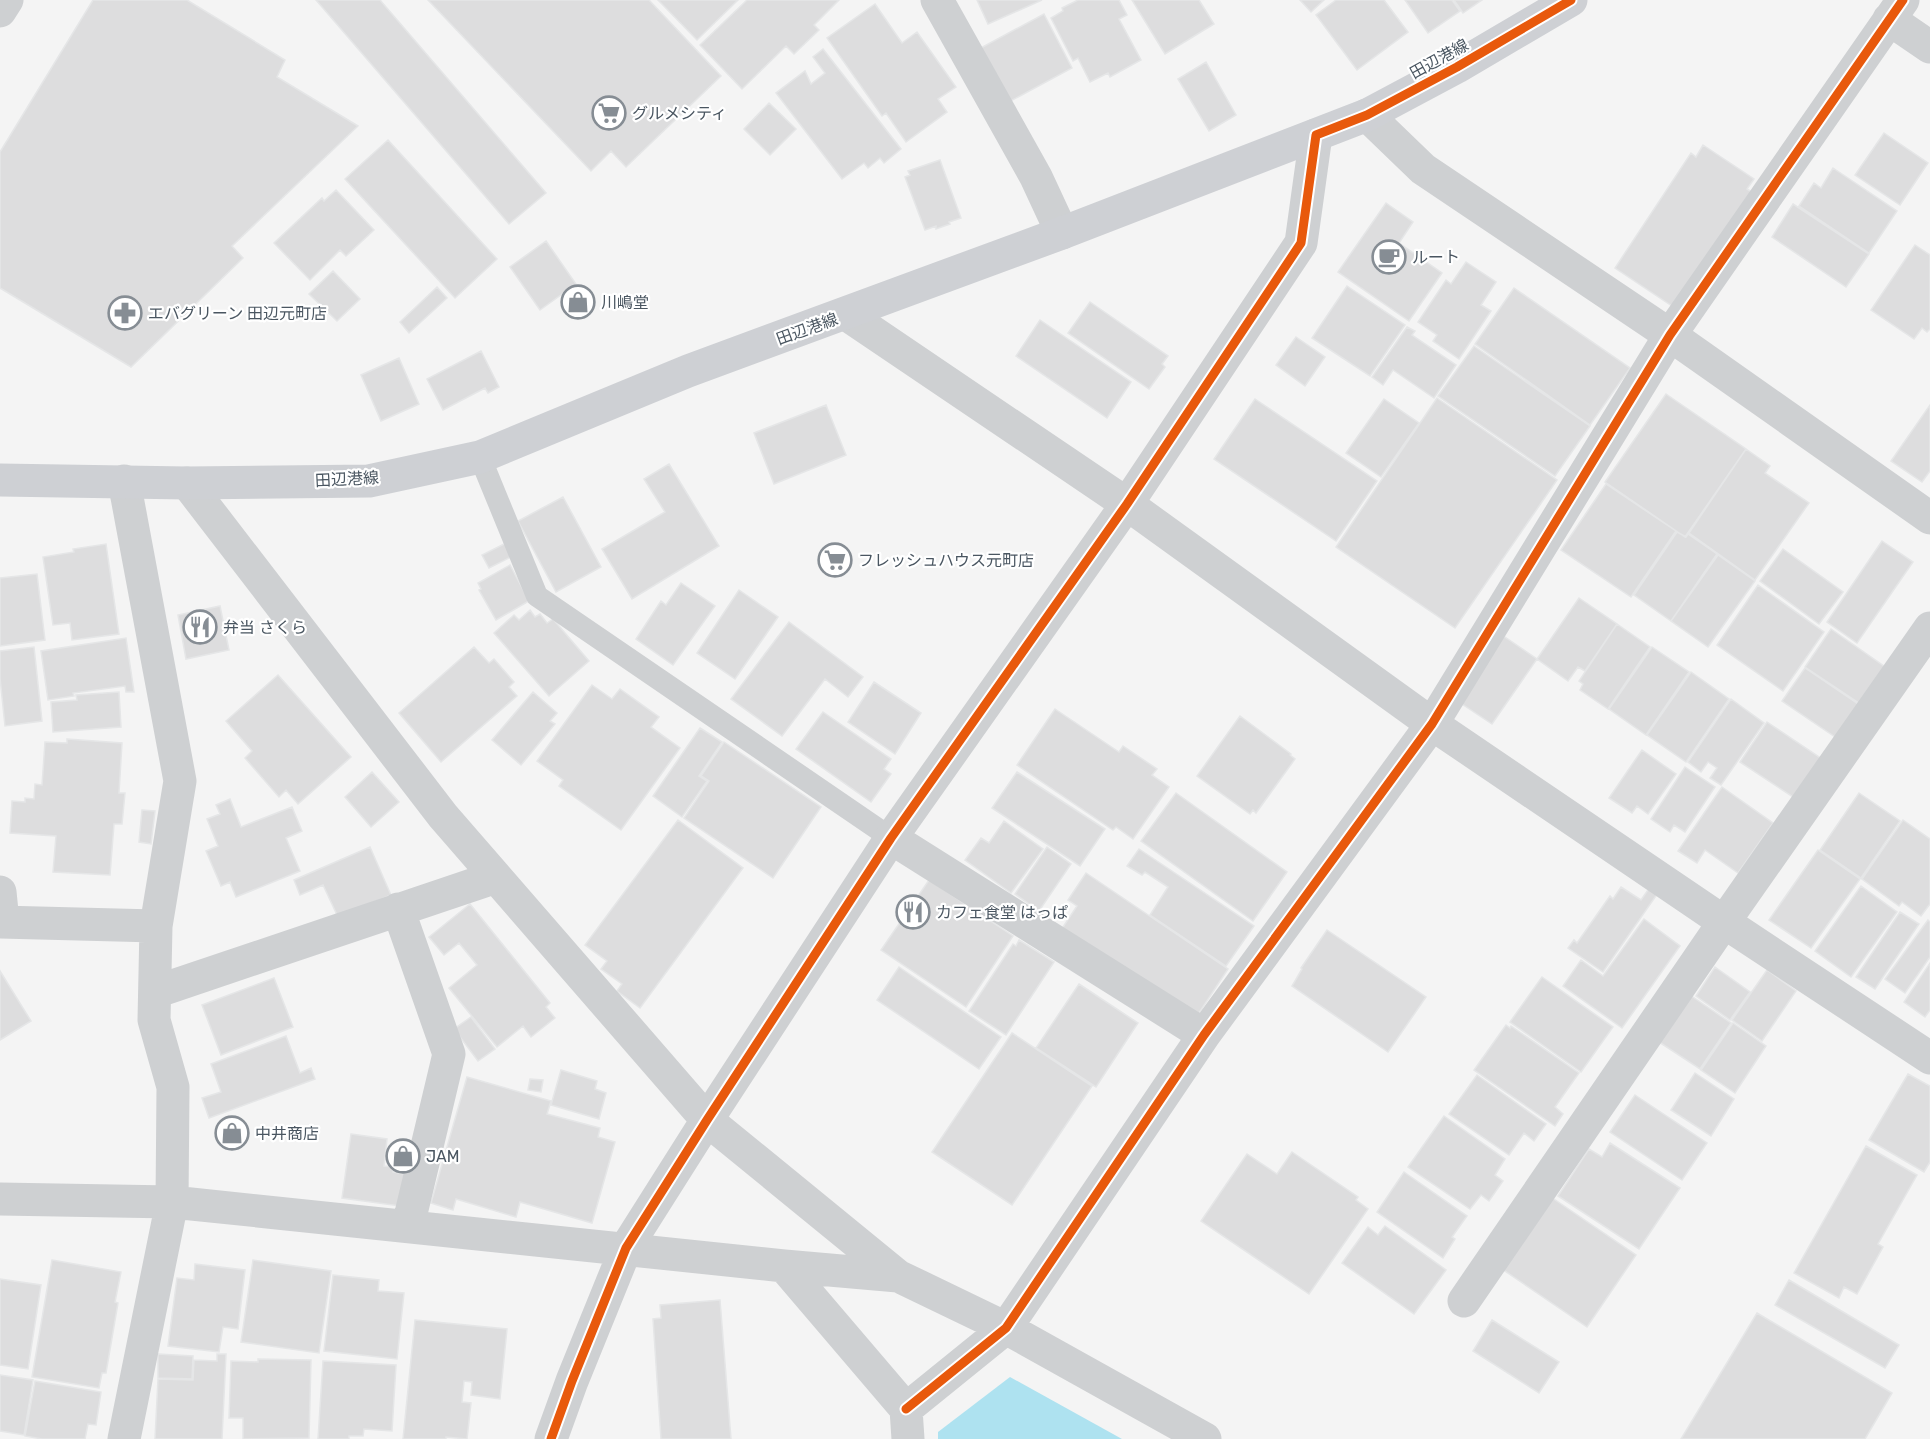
<svg xmlns="http://www.w3.org/2000/svg" width="1930" height="1439" font-family="Rubik,'Noto Sans JP',sans-serif">
  <style>
    .water { fill: #aee2f0 }
    .building { fill: #ddddde; stroke: #e5e6e7; stroke-width: 1.5 }
    .lines { fill: none; stroke-linecap: round; stroke-linejoin: round }
    .service { stroke: #ced0d2; stroke-width: 22 }
    .minor { stroke: #ced0d2; stroke-width: 33 }
    .secondary { stroke: #ced0d4; stroke-width: 33 }
    .cycleway-casing { stroke: #fff; stroke-width: 13 }
    .cycleway { stroke: #e8590c; stroke-width: 9 }
    .labels { text-anchor: middle; dominant-baseline: central; stroke-width: 4.5; stroke-linejoin: round; paint-order: stroke }
    .street-label { font-size: 16px; fill: #4a5661; stroke: #fff }
    .poi-label { font-size: 16px; fill: #4a5661; stroke: #fff; text-anchor: start }
  </style>
  <rect width="100%" height="100%" fill="#f4f4f4"/>
  <path class="water" d="M1010,1377L1122,1439H938V1432Z"/>
  <path class="building" d="M93,0H187L285,60L277,77L358,126L232,246L243,258L131,367L0,288V152Z
    M316,0H380L546,193L509,224Z
    M428,0H649L721,76L626,167L611,151L591,171Z
    M658,0H738L697,40Z
    M747,0H839L814,25L819,30L794,54L786,46L742,89L700,45Z
    M977,0H1042L988,24Z
    M1078,0H1119L1127,15L1119,19L1141,60L1110,77L1108,73L1090,82L1078,58L1073,61L1051,18L1063,11L1062,8Z
    M1132,0H1199L1214,24L1165,54Z
    M1300,0H1324L1311,12Z
    M1336,0H1384L1408,32L1357,70L1316,15Z
    M1405,0H1452L1460,11L1428,33Z
    M1454,0H1482L1463,13Z
    M875,4L902,43L917,32L956,87L938,99L947,112L906,142L886,113L882,116L827,38Z
    M1044,14L1072,68L1005,104L977,50Z
    M823,49L901,149L884,163L880,158L868,168L864,163L842,179L776,93L805,71L811,84L825,73L813,57Z
    M1206,62L1236,115L1209,131L1178,79Z
    M769,103L796,129L770,155L744,129Z
    M1884,133L1928,163L1900,205L1855,175Z
    M388,140L497,259L455,298L345,179Z
    M1703,145L1754,179L1747,189L1752,192L1675,308L1615,268L1691,153L1696,157Z
    M940,160L961,218L949,222L950,224L936,229V226L925,230L905,177L910,175L908,171Z
    M1833,168L1897,211L1869,253L1799,206L1814,183L1821,188Z
    M336,190L374,230L346,256L340,250L310,280L274,243L322,198L324,201Z
    M1386,203L1413,222L1399,243L1442,273L1409,321L1338,272Z
    M1793,204L1869,254L1846,287L1772,237Z
    M546,241L576,284L540,310L510,267Z
    M1915,245L1930,255V329L1927,332L1922,328L1914,339L1871,310Z
    M1466,262L1496,282L1481,305L1491,311L1459,359L1433,341L1437,335L1418,322L1446,280L1451,284Z
    M333,271L360,299L337,321L309,294Z
    M1347,286L1405,325L1370,376L1312,338Z
    M437,287L447,298L409,333L400,322Z
    M1514,288L1630,368L1590,425L1475,344Z
    M1090,302L1168,356L1162,364L1165,367L1149,389L1068,333Z
    M1040,320L1131,382L1107,418L1016,356Z
    M1407,327L1415,331L1412,335L1456,365L1434,398L1393,370L1383,385L1372,377Z
    M1296,337L1325,357L1305,386L1276,365Z
    M1474,346L1590,426L1555,476L1438,396Z
    M481,351L499,387L488,393L485,388L443,410L427,379Z
    M399,358L419,404L381,421L361,375Z
    M1666,394L1746,449L1685,537L1605,482Z
    M1437,398L1557,480L1455,628L1336,547Z
    M1255,399L1377,481L1336,541L1214,459Z
    M1384,399L1419,423L1381,477L1346,453Z
    M826,405L846,455L774,484L754,433Z
    M1930,405V471L1922,482L1891,461Z
    M1746,449L1770,466L1765,473L1809,503L1755,580L1689,533Z
    M669,464L719,546L632,599L602,549L665,512L644,479Z
    M1606,484L1676,531L1631,597L1561,550Z
    M563,497L601,567L556,592L518,521Z
    M1677,532L1686,537L1688,534L1717,554L1671,621L1634,595Z
    M1882,541L1913,562L1857,643L1827,622Z
    M506,543L513,556L489,568L482,555Z
    M106,544L119,634L72,640L70,623L53,625L43,557L74,552L73,549Z
    M1783,549L1843,592L1819,624L1760,581Z
    M1718,555L1755,581L1708,647L1671,621Z
    M510,565L529,601L496,620L479,590L481,589L478,583Z
    M37,574L45,640L0,646V578Z
    M681,583L715,606L673,665L636,639L661,601L666,605Z
    M1758,585L1824,632L1783,691L1717,645Z
    M739,590L778,617L735,679L697,653Z
    M1579,598L1617,624L1585,671L1578,667L1568,681L1537,659Z
    M220,606L229,650L186,659L178,615Z
    M530,610L535,617L540,614L547,623L553,619L589,661L549,696L494,633L514,615L519,620Z
    M789,622L863,677L848,697L825,679L782,736L731,699Z
    M1617,624L1650,647L1608,709L1580,690L1583,684L1579,681Z
    M1831,629L1891,671L1865,707L1805,667Z
    M1502,635L1537,659L1492,724L1456,700Z
    M126,638L134,692H126L125,686L73,693L74,696L48,700L41,651Z
    M34,647L42,721L5,726L0,678V651Z
    M474,647L489,663L494,659L514,682L509,687L517,696L441,762L399,713Z
    M1652,647L1689,672L1646,735L1609,709Z
    M1805,668L1864,708L1841,741L1782,701Z
    M1691,672L1729,699L1686,762L1647,735Z
    M278,675L351,757L298,804L286,790L279,797L245,758L252,751L226,721Z
    M874,682L921,713L895,754L848,722Z
    M592,685L612,699L620,689L659,717L651,727L680,748L621,830L559,786L563,780L537,761Z
    M119,692L121,727L53,732L51,702L77,700L76,695Z
    M533,692L557,713L550,721L555,724L521,765L492,740Z
    M1731,699L1764,723L1721,785L1710,778L1717,768L1708,762L1701,772L1688,762Z
    M1055,709L1119,752L1123,746L1157,769L1152,775L1169,787L1133,839L1116,827L1113,830L1017,765Z
    M823,712L891,759L884,769L891,774L871,802L796,749Z
    M1240,716L1291,754L1290,755L1295,759L1256,813L1253,810L1250,814L1197,776Z
    M1767,722L1825,761L1799,801L1740,762Z
    M700,728L722,742L699,776L707,781L682,817L653,796Z
    M67,739L122,743L119,793H125L122,824H114L110,875L53,872L56,836L10,833L12,801L25,802V798L34,799L35,784L42,785L45,742L67,743Z
    M724,742L821,807L773,878L684,818L709,781L701,776Z
    M1642,750L1676,774L1648,814L1637,806L1632,813L1609,798Z
    M1685,767L1715,787L1685,832L1674,825L1670,832L1651,819Z
    M372,772L399,802L371,827L345,797Z
    M1017,772L1105,829L1080,866L992,808Z
    M1722,787L1773,823L1738,873L1705,850L1697,863L1678,851Z
    M1176,793L1287,872L1253,921L1141,841Z
    M1859,793L1900,821L1861,878L1820,850Z
    M230,799L241,827L292,807L302,831L286,838L300,871L236,897L230,882L221,886L206,851L218,846L207,819L220,814L216,805Z
    M142,810L155,811L151,844L139,842Z
    M678,820L743,868L640,1008L617,991L622,984L601,969L607,961L585,945Z
    M1903,820L1930,839V904L1921,916L1902,902L1899,906L1862,879Z
    M1004,821L1043,849L1011,893L965,860L981,838L989,843Z
    M370,847L391,895L338,917L323,885L300,895L294,880Z
    M1047,847L1071,864L1039,911L1015,894Z
    M1139,849L1254,926L1226,966L1150,915L1168,887L1145,872L1142,875L1127,866Z
    M1818,850L1860,879L1811,948L1769,920Z
    M1086,873L1228,969L1193,1022L1059,933L1077,906L1068,900Z
    M929,880L1013,936L966,1007L881,950Z
    M1861,886L1897,912L1851,977L1815,951Z
    M1621,887L1641,900L1650,887L1658,893L1603,972L1568,948L1574,940L1577,943L1610,896L1613,899Z
    M470,904L550,1003L546,1007L555,1018L531,1037L523,1026L497,1047L449,988L477,965L459,943L444,955L429,937Z
    M1900,912L1919,924L1875,989L1856,977Z
    M1644,919L1680,946L1622,1028L1563,986L1581,960L1603,976Z
    M1928,920L1930,922V957L1905,993L1885,979Z
    M1327,930L1426,997L1388,1052L1292,986L1302,969L1301,968Z
    M1019,940L1054,962L1006,1035L969,1011L1013,944L1016,946Z
    M1930,963V1010L1925,1017L1904,1002Z
    M899,967L1001,1037L979,1069L877,1000Z
    M1715,967L1750,992L1730,1020L1696,996Z
    M1767,970L1796,991L1762,1041L1732,1020Z
    M0,971L31,1021L0,1040Z
    M1542,977L1613,1027L1581,1072L1510,1022Z
    M274,978L293,1027L221,1055L202,1005Z
    M1079,984L1138,1023L1096,1087L1036,1048Z
    M1690,995L1731,1023L1700,1069L1659,1042Z
    M471,1017L495,1049L478,1061L454,1029Z
    M1733,1023L1766,1046L1735,1093L1701,1070Z
    M1506,1025L1510,1028L1511,1026L1579,1073L1555,1107L1563,1114L1555,1126L1474,1070Z
    M1012,1033L1092,1086L1012,1205L932,1152Z
    M286,1036L300,1073L311,1068L315,1079L209,1118L202,1098L221,1092L211,1064Z
    M561,1070L597,1081L595,1089L606,1093L599,1119L551,1105Z
    M1695,1073L1734,1099L1711,1136L1671,1110Z
    M1908,1074L1930,1086V1162L1924,1172L1869,1140Z
    M1477,1075L1546,1124L1534,1141L1524,1133L1509,1155L1449,1114Z
    M467,1077L551,1101L547,1114L600,1128L598,1137L615,1142L592,1223L520,1202L516,1217L456,1199L453,1210L431,1203Z
    M530,1079L543,1080L541,1092L528,1090Z
    M1635,1095L1707,1143L1682,1180L1610,1132Z
    M1444,1116L1505,1159L1495,1175L1503,1181L1489,1201L1481,1195L1470,1209L1408,1167Z
    M351,1134L387,1139L384,1166L394,1167L393,1172L404,1174L400,1206L342,1198Z
    M1610,1143L1680,1188L1639,1249L1558,1196L1589,1149L1602,1157Z
    M1866,1146L1917,1175L1878,1244L1883,1247L1857,1294L1844,1287L1839,1298L1794,1273Z
    M1292,1152L1358,1197L1356,1200L1368,1209L1309,1294L1201,1221L1247,1154L1277,1174Z
    M1404,1172L1467,1216L1452,1237L1455,1239L1443,1258L1377,1212Z
    M1548,1195L1636,1255L1587,1327L1499,1267Z
    M1385,1226L1446,1270L1414,1314L1342,1263L1368,1227L1378,1235Z
    M52,1260L121,1272L115,1302L118,1303L106,1373H102L99,1388L32,1377Z
    M253,1260L331,1271L319,1353L241,1342Z
    M195,1264L245,1270L238,1329L223,1327L219,1352L168,1346L177,1278L194,1280Z
    M333,1275L379,1280L378,1291L404,1293L397,1359L324,1351Z
    M0,1279L41,1285L28,1369L0,1365Z
    M1789,1280L1899,1345L1885,1368L1775,1305Z
    M720,1300L731,1439H661L653,1319L661,1318L660,1305Z
    M1757,1313L1892,1393L1865,1439H1681Z
    M415,1320L507,1329L500,1399L471,1395L472,1382L464,1381L462,1402L471,1403L467,1439L446,1437V1439H403Z
    M1492,1320L1559,1362L1539,1393L1473,1351Z
    M158,1354L193,1356L192,1379L158,1378Z
    M217,1354H226L222,1439H155L158,1379L193,1380L194,1360L217,1361Z
    M258,1359L311,1360L309,1438L243,1439V1418H229L231,1361L258,1362Z
    M323,1361L396,1365L392,1431L364,1429L363,1436H349V1439H318Z
    M0,1375L33,1380L24,1435L0,1431Z
    M35,1381L101,1392L96,1425L88,1424L85,1439H42L25,1436Z"/>
  <g class="lines">
    <path class="service" d="M480,457L537,596L891,838"/>
    <path class="minor" d="M937,0L1036,177L1062,233
      M0,11L7,0
      M1889,19L1930,47
      M1367,115L1423,169L1670,335L1930,518
      M846,314L1127,504L1432,724L1724,922L1930,1058
      M124,481L180,781L156,926L154,1020L173,1087L172,1202L124,1439
      M187,483L443,816L707,1120L898,1276
      M891,838L1204,1035
      M0,892L3,922
      M398,909L449,1054L408,1226
      M0,922L156,926
      M155,992L496,877
      M0,1199L172,1202L784,1266L898,1276L1006,1328L1205,1439
      M784,1266L906,1409L908,1439
      M1464,1301L1724,922L1930,628
      M906,1409L1006,1328L1204,1035L1432,724L1670,335L1903,0
      M551,1439L572,1381L626,1248L707,1120L891,838L1127,504L1301,243L1316,135"/>
    <path class="secondary" d="M0,480L187,483L369,481L480,457L688,371L1062,233L1367,115L1457,67L1571,0"/>
    <g class="cycleway-casing">
      <path id="cycleway" d="M906,1409L1006,1328L1204,1035L1432,724L1670,335L1903,0
        M551,1439L572,1381L626,1248L707,1120L891,838L1127,504L1301,243L1316,135L1367,115L1457,67L1571,0"/>
    </g>
    <use href="#cycleway" class="cycleway"/>
  </g>
  <defs>
    <g id="supermarket-ring" transform="scale(1.725)"><circle r="9.5" fill="#fff" stroke="#868d94" stroke-width="1.5"/><path d="M-6-5.5h2.5l.6 2H6L4.5 2H-2.5L-4.4-4H-6ZM-1.5 3.2a1.3 1.3 0 1 0 .1 0ZM3 3.2a1.3 1.3 0 1 0 .1 0Z" fill="#868d94"/></g>
    <g id="cafe-ring" transform="scale(1.725)"><circle r="9.5" fill="#fff" stroke="#868d94" stroke-width="1.5"/><path d="M-5.5-4.5H6V0H3Q3 3.5 0 3.5H-2.5Q-5.5 3.5-5.5 0ZM3-3.2v2h1.7v-2ZM-6 4.5H4V6H-6Z" fill="#868d94"/></g>
    <g id="shop-ring" transform="scale(1.725)"><circle r="9.5" fill="#fff" stroke="#868d94" stroke-width="1.5"/><path d="M-5-2.5h2.3a2.7 3.5 0 0 1 5.4 0H5L5.5 6h-11ZM-1.5-2.5h3a1.5 2.3 0 0 0-3 0Z" fill="#868d94"/></g>
    <g id="pharmacy-ring" transform="scale(1.725)"><circle r="9.5" fill="#fff" stroke="#868d94" stroke-width="1.5"/><path d="M-2-6h4v4h4v4h-4v4h-4v-4h-4v-4h4Z" fill="#868d94"/></g>
    <g id="restaurant-ring" transform="scale(1.725)"><circle r="9.5" fill="#fff" stroke="#868d94" stroke-width="1.5"/><path d="M-5-6h1v4h1v-4h1v4h1v-4h1v5L-1.5 .5V6h-2V.5L-5-1ZM5-6V6H3V1.5H1.5Q1.5-4 5-6Z" fill="#868d94"/></g>
  </defs>
  <g fill-rule="evenodd">
    <use href="#supermarket-ring" x="609" y="113"/>
    <use href="#cafe-ring" x="1389" y="257"/>
    <use href="#shop-ring" x="578" y="302"/>
    <use href="#pharmacy-ring" x="125" y="313"/>
    <use href="#supermarket-ring" x="835" y="560"/>
    <use href="#restaurant-ring" x="200" y="627"/>
    <use href="#restaurant-ring" x="913" y="912"/>
    <use href="#shop-ring" x="232" y="1133"/>
    <use href="#shop-ring" x="403" y="1156"/>
  </g>
  <g class="labels">
    <g class="street-label">
      <text transform="translate(1439 59) rotate(-29)">田辺港線</text>
      <text transform="translate(807 329) rotate(-20)">田辺港線</text>
      <text transform="translate(347 479) rotate(-3)">田辺港線</text>
    </g>
    <g class="poi-label">
      <text x="632" y="113">グルメシティ</text>
      <text x="1412" y="257">ルート</text>
      <text x="601" y="302">川嶋堂</text>
      <text x="148" y="313">エバグリーン 田辺元町店</text>
      <text x="858" y="560">フレッシュハウス元町店</text>
      <text x="223" y="627">弁当 さくら</text>
      <text x="936" y="912">カフェ食堂 はっぱ</text>
      <text x="255" y="1133">中井商店</text>
      <text x="426" y="1156">JAM</text>
    </g>
  </g>
</svg>
